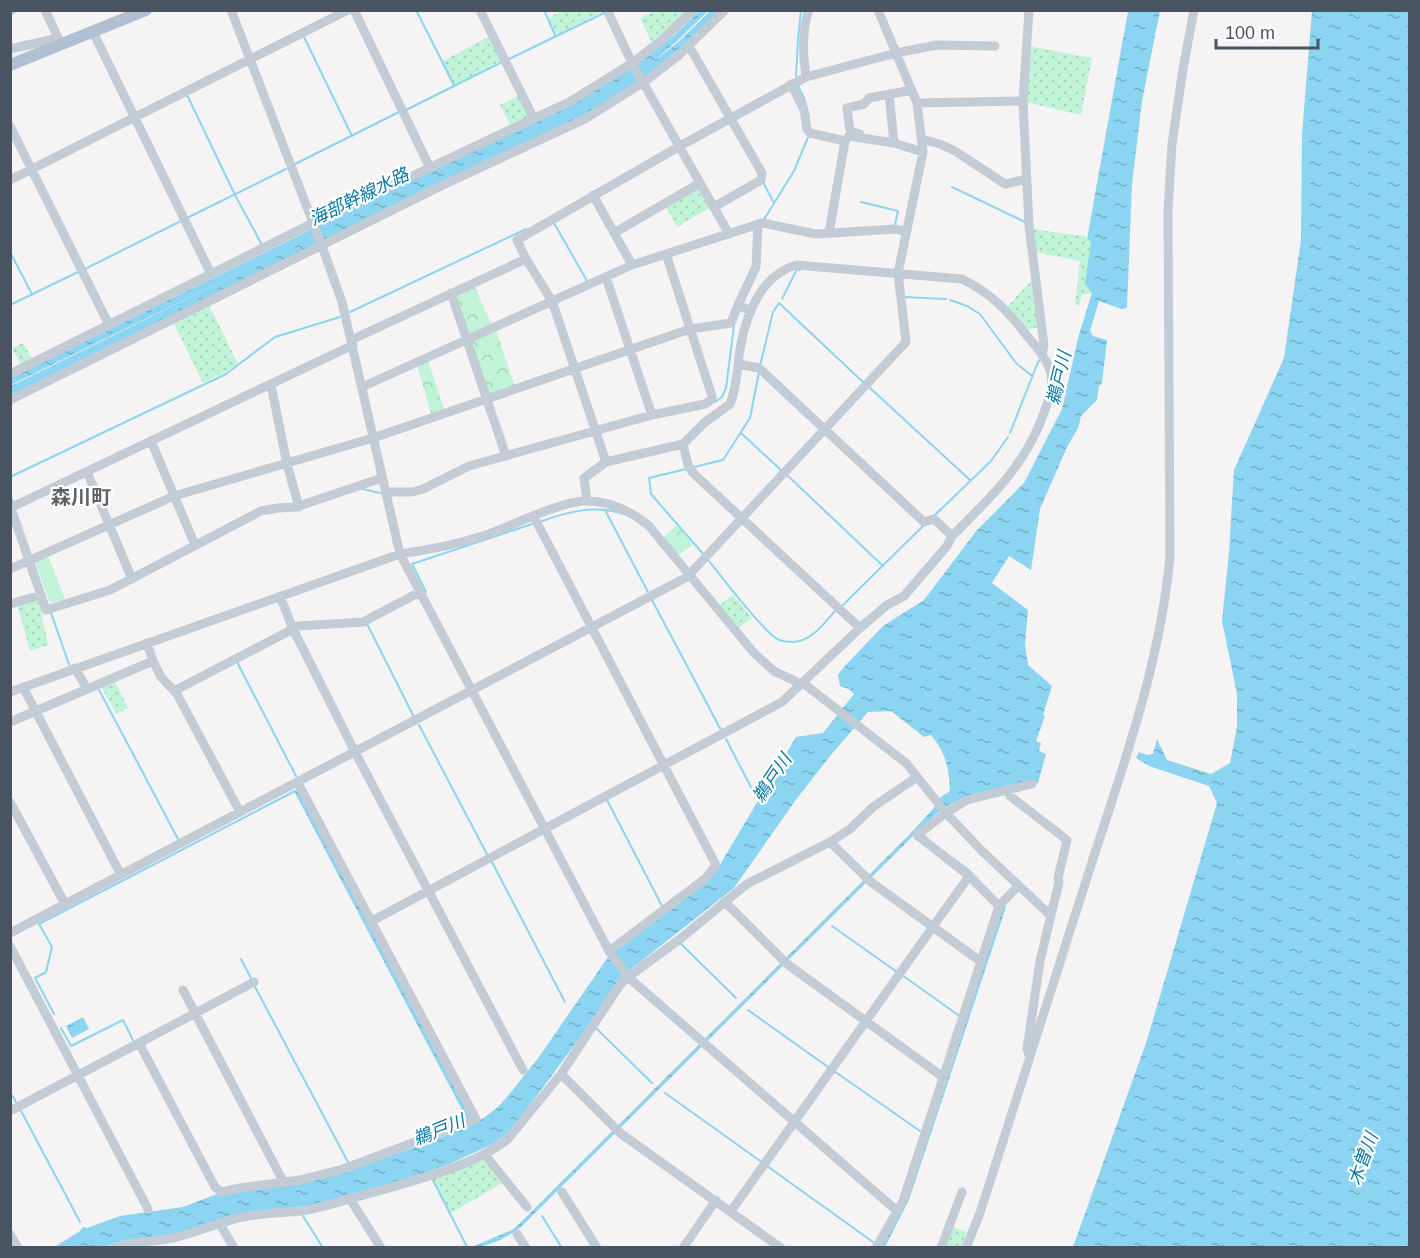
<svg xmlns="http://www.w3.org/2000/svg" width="1420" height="1258" font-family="Arial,'Noto Sans JP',sans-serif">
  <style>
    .grass { fill: url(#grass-dots) }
    .forest { fill: url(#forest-crowns) }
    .park { fill: #c0f3d8 }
    .water { fill: url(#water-ripples) }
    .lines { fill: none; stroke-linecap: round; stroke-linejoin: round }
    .stream { stroke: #8bd5f2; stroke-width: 2 }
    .minor { stroke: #c3cbd4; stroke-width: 9 }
    .major { stroke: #b1bfd2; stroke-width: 12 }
    .labels { text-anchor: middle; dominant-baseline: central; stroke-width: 4.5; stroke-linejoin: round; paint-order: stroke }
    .water-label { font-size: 18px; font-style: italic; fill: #0579a8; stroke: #fff }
    .quarter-label { font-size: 20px; font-weight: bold; fill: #5e6268; stroke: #fff }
  </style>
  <defs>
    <pattern id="grass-dots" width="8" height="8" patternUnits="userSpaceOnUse" patternTransform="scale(1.5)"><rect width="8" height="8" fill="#c0f3d8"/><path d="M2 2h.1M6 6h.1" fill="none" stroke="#a6d2bc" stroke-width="1.8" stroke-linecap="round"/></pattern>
    <pattern id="forest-crowns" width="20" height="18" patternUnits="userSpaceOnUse" patternTransform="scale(1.5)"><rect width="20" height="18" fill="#c0f3d8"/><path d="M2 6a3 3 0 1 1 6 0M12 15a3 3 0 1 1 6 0" fill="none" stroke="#a6d2bc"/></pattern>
    <pattern id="water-ripples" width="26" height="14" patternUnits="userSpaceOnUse" patternTransform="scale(1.5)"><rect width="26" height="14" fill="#8bd5f2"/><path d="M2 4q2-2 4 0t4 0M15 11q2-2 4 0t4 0" fill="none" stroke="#74afc7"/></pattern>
  </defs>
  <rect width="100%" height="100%" fill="#f5f3f3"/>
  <path class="grass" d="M562,11H604L556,35L548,18Z
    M655,11H689L653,42L651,41L640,18Z
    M490,36L502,60L453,86L441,62Z
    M1028,46L1092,58L1081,115L1025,102Z
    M520,95L530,116L511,126L500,105Z
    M697,186L711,207L677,227L665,205Z
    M1031,229L1084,236L1091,242L1089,263L1092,293L1082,295L1079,306L1075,305L1080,261L1034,252Z
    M1032,280L1039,327L1025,330L1007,307Z
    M209,305L238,364L225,372L203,383L173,322Z
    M23,343L33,360L21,365L12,348Z
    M733,595L752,618L737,629L719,605Z
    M38,597L44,611L41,612L48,645L30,651L17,604Z
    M115,682L128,708L116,714L102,688Z
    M483,1159L502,1183L450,1214L430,1178Z
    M950,1226L967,1232L962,1247L943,1248Z"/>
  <path class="forest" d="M474,286L492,325L470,336L456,294Z
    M496,330L515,387L490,396L470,344L472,340Z
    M428,360L445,412L432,416L417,365Z
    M677,525L693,545L678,555L663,537Z"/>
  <path class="park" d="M48,556L65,599L50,603L35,562Z"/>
  <path class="water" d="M699,11H708L676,42L649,65L677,43L710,11H720L657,70L584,116L11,395V386L255,265L11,385V378L435,168L531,124L672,37Z
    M1128,11H1160L1142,101L1132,184L1127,308L1121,309L1099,301L1090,331L1093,336L1107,340L1102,383L1099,386L1097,400L1081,416L1078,428L1067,447L1040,509L1031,570L1009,556L992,583L1028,610L1025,644L1028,665L1052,686L1043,715L1045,716L1036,741L1041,743L1039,751L1046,754L1038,783L1015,787L1012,784L1005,786V788C964,798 950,798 920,830L931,841L969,869L1006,907L909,1200L885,1247H881L907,1198L1002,908L916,833L521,1227C508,1237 489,1247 472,1247L512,1230L518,1225L909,835L932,810L941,797L950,791C949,768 946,753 931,735L924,737L891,711L868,712L830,756L795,801L734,888L630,970L510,1132L493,1144L447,1165L407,1179L308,1206L261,1210L179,1234L122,1241L104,1247L53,1248L80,1231L83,1227L87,1228L120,1216L183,1207L217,1194L344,1172L418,1146L472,1125L485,1117L498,1107L511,1092L539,1057L608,957L715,873L796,737L823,733L854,694L849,689L840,686L838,675L842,669L883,626L924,600L977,530L1024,483L1062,409L1078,338L1092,293L1085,284L1091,242L1087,239Z
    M1312,11H1409V1247H1073L1147,1040L1217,803L1209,786L1149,766L1136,758L1139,752L1147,755L1153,754L1157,739L1167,760L1211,774L1230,763L1237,727V694L1222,621L1229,552L1234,470L1284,358L1301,240L1302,134Z
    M297,789L470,1117L467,1119L294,791Z
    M83,1017L89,1029L72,1038L66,1026Z"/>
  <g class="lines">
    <path class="stream" d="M416,10L454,85
      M544,10L555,35
      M304,37L352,136
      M509,59L604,13
      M796,76L798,39L801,10
      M798,86L804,98L809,117
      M187,95L235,195L261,243
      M406,110L502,62
      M295,164L399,112
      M763,182L774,203
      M952,187L1025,222
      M861,202L898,211L895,225
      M187,218L286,169
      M763,221L794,171L809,135
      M554,223L587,281
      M10,252L32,294
      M85,269L181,221
      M904,297L946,299
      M782,299L797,269L800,270
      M950,300L967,306L980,314L1016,363L1031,375H1033
      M10,305L78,272
      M350,312L526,229
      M760,366L773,312L779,303L864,383
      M870,388L970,480
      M715,402L722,397L726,388L734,326
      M741,433L782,471
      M1010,433L1038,362L1041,359
      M694,467L723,460L750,418L759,372
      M686,469L649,478L651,494L704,555
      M787,475L883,566
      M10,477L226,374L275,337L340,317
      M363,489L380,493
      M10,495L13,502
      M605,510L648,592
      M935,515L991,461L1008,437
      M542,521C570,511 594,505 624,514
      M709,561C720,575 765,634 779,640C782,641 789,642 793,642C812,641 824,623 836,610
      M426,592L412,564L532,524
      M652,600L721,730
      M842,606L925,524
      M51,613L70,667
      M367,624L413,715
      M237,662L296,776
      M98,688L178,839
      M419,725L488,856
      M726,739L754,793
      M607,800L662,906
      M492,862L565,1002
      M832,926L897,972
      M680,943L736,998
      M241,959L252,980
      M902,975L958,1015
      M254,985L348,1162
      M748,1010L828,1067
      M54,1014L35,978L46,972L52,947L39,924L295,791
      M61,1028L71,1046L123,1020L133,1040
      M596,1028L652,1083
      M834,1071L920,1131
      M10,1092L16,1102
      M665,1093L763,1163
      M20,1109L80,1222
      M767,1166L873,1242
      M433,1180L466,1245
      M303,1216L323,1248
      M542,1216L562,1248"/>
    <path class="minor" d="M45,10L59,40
      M231,10L322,246L342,302L400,554L609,951L628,977L896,1210
      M354,10L430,168
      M480,10L534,119
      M607,10L632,63L729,234
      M1029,10L1023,101L1029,226L1044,345L1042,354
      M10,11L12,10
      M93,32L211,274
      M689,46L762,173L761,180L714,207
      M10,49L54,39L67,42
      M806,77L896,53L937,45L995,46
      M791,84L804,110L807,129L810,133L845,141L849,136L894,143L923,152
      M889,94L894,143
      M917,103L1023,101
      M10,126L109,325
      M860,134L850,131L847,108L864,104L869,98L912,90
      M921,139L940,144L955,151L1005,184L1027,179
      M10,180L348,10
      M593,195L632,265
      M614,233L700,183
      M829,233L845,141
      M606,277L652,415
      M451,293L506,456
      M738,305L756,267L758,224
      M351,340L526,259
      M738,364L759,368L924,522L934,519L952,536
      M10,374L313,223L571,101L632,63L662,40L693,10
      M271,385L287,464L299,507
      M362,387L632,265L762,223L816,234L896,229L906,232
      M10,400L443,185L585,119L644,82L678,56L725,10
      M151,441L195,545
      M683,444L688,465L693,473L860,628
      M606,462L552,301L526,259L517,240L680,146L806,77C803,56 801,31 809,10
      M87,472L132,579
      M385,492H412L423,489L469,466L652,415L705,404L712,399V396L666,254
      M10,508L353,345
      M11,508L46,610L110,590L261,511L278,508L296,507L382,478
      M534,517L716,865L706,878L609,951
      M10,569L174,496L373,438L690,329L731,323L738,305L751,311
      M280,596L293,629L355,752L523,1070
      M10,604L41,595
      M293,628L298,626L363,622L420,592
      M147,643L153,661L161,677L177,694L240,812
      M75,668L87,689
      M803,683L906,763L946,813L982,851L1050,915
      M23,687L121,875
      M174,691L293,629
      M10,692L400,554C429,550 458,544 486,535C511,526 561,501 586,501C610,501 631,511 649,526L754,653L774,671L801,684
      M10,722L153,661
      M1008,790L1010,796L1067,840L1058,878L1059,882L1040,961L1027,1049L1029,1055
      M10,802L65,904
      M830,842L871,882L980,961
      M725,902L787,964L943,1077
      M999,906L969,876L917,835L946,813L967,800L1032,784
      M370,922L782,702L860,628L887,605L904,596L947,546L952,536C990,498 1025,466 1044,413C1048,400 1054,388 1051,374C1047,357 1034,345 1024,332C1005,308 990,293 962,279L796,265C762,275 747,312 741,344C737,364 738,385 730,404L704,423L683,444L606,462L584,478L587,501
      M10,933L687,577L906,342L898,273L923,152L917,103L878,10
      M10,946L148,1209
      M183,990L284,1183
      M139,1043L254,982
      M561,1074L620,1133L781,1248
      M10,1111L139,1043L215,1187L221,1192L240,1188L300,1180L343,1169L476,1119L298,783
      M485,1155L527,1207
      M562,1192L597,1248
      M350,1199L381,1248
      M731,1211L969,876
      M220,1224L234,1248
      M10,1234L18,1248
      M517,1234L526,1248
      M114,1248C133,1241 153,1242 173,1238C196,1233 219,1222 243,1217C262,1213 282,1213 302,1211C321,1208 341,1201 360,1196C403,1184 473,1167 508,1139L561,1074L620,985L628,977L680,939L747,884L830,842L850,829L873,807L917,777
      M683,1248L716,1200
      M876,1248L903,1201L999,906L1018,886
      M941,1248L962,1192
      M966,1248L980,1213C1018,1095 1056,977 1093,859C1125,761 1161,659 1170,556L1168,210L1172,144L1183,69L1194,10"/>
    <path class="major" d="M10,65L146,10"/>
  </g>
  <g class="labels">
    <g class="water-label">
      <text transform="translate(359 197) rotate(-26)">海部幹線水路</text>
      <text transform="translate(1059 378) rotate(-77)">鵜戸川</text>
      <text transform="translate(772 778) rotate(-56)">鵜戸川</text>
      <text transform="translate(439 1130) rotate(-22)">鵜戸川</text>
      <text transform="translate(1363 1159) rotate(-70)">木曽川</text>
    </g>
    <g class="quarter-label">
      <text x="81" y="497">森川町</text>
    </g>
  </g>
  <rect width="1420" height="1258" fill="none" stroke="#495462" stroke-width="24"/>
  <path d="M1216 39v9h102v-9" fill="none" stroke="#495462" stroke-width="3"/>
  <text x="1225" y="39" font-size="18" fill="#495462" stroke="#ffffff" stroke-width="4.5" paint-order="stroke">100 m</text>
</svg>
